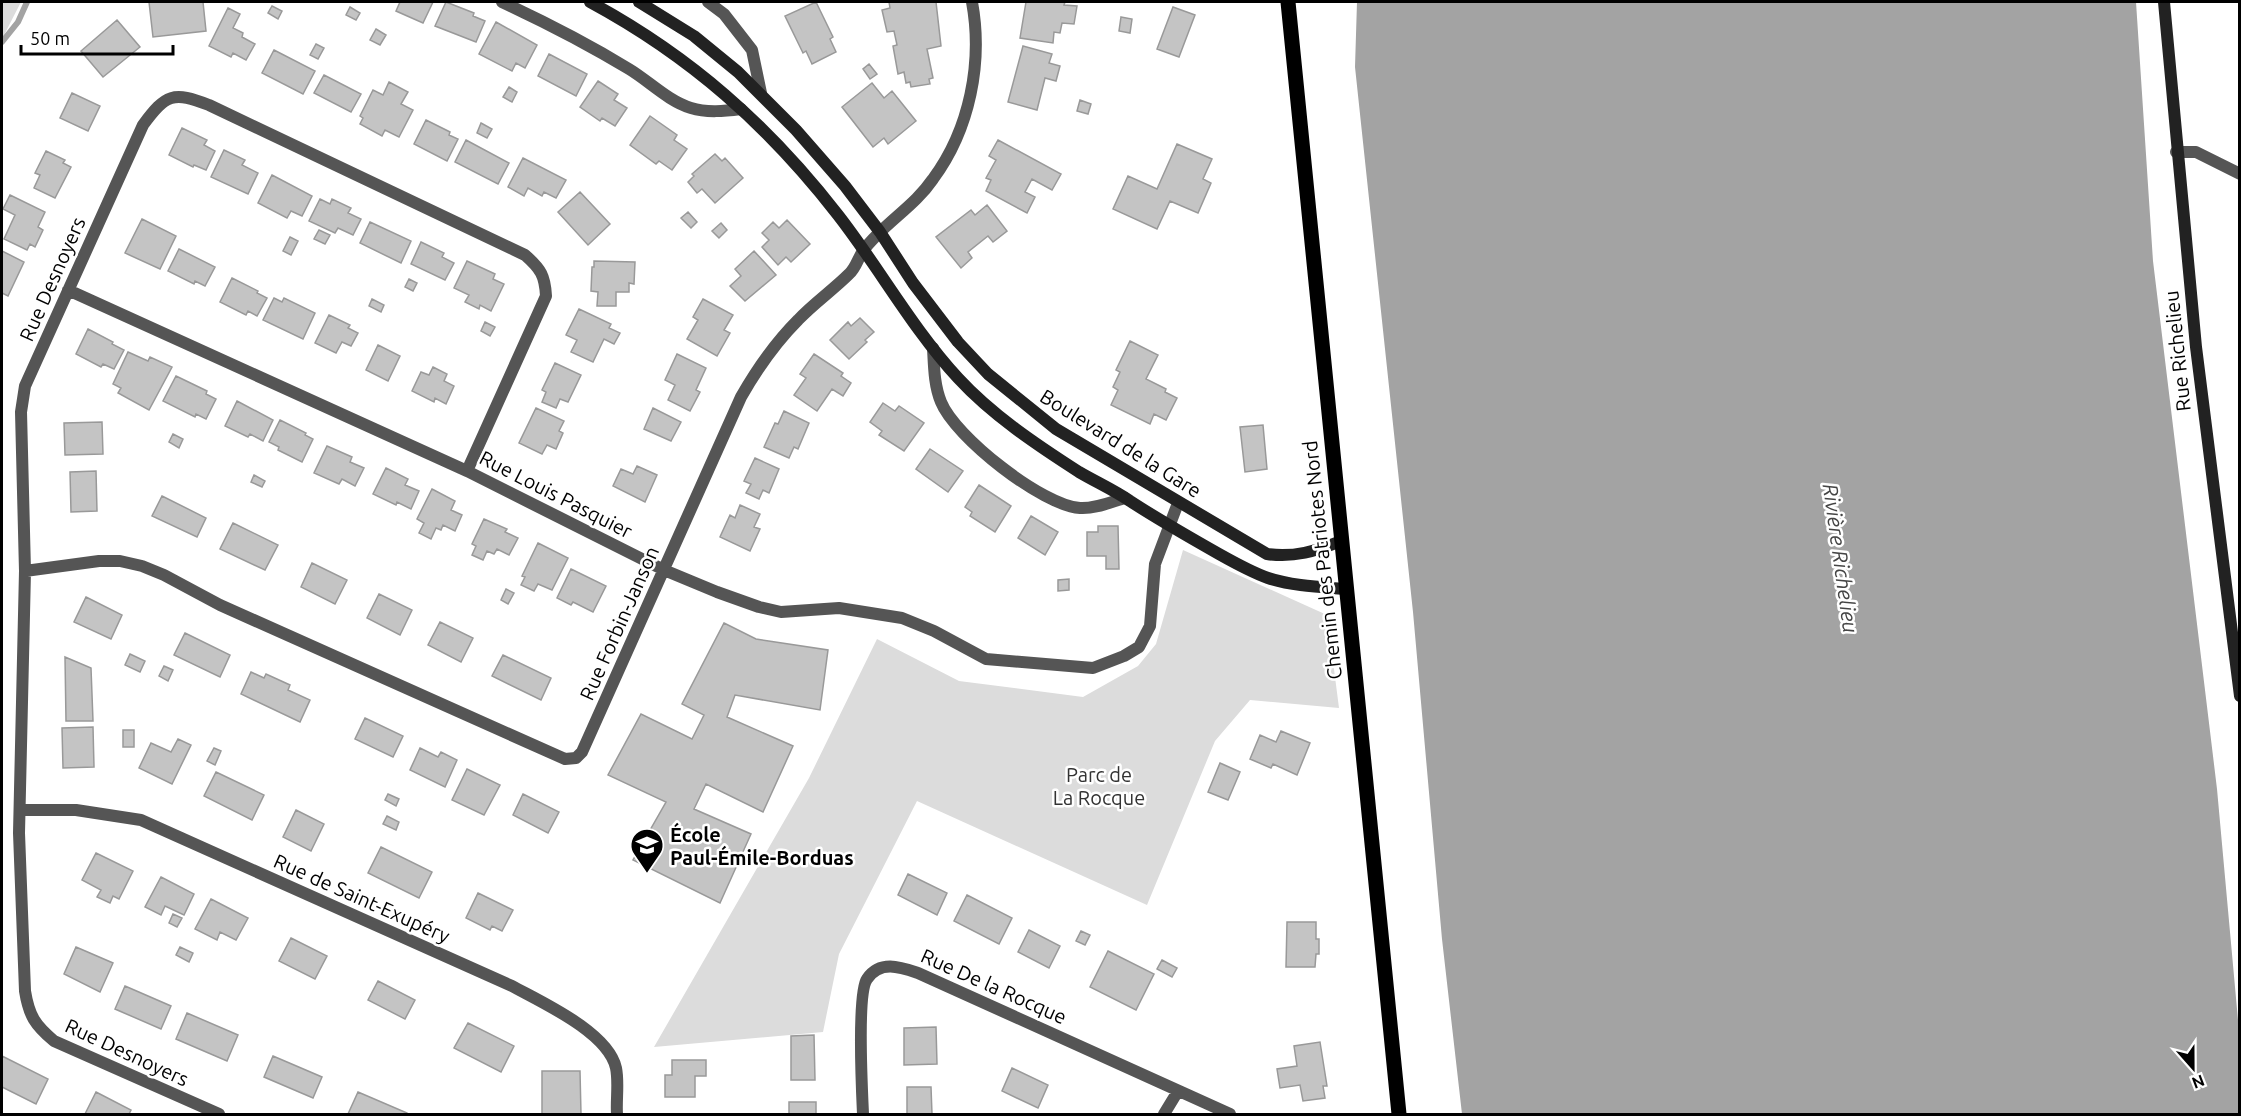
<svg xmlns="http://www.w3.org/2000/svg" width="2241" height="1116" font-family="Ubuntu,sans-serif">
  <style>
    .green { fill: #dcdcdc }
    .water { fill: #a3a3a3 }
    .lines { fill: none; stroke-linecap: round; stroke-linejoin: round }
    .stream { stroke: #a3a3a3; stroke-width: 6 }
    .building { fill: #c4c4c4; stroke: #999; stroke-width: 1.5 }
    .street { stroke: #555; stroke-width: 12 }
    .secondary { stroke: #222; stroke-width: 12 }
    .primary { stroke: #000; stroke-width: 15 }
    .labels { text-anchor: middle; dominant-baseline: central; stroke-width: 5; stroke-linejoin: round; paint-order: stroke }
    .street-label { font-size: 20px; fill: #000; stroke: #fff }
    .park-label { font-size: 20px; fill: #333; stroke: #fff }
    .poi-label { font-size: 20px; font-weight: bold; fill: #000; stroke: #fff; text-anchor: start }
    .water-label { font-size: 21px; font-style: italic; fill: #444; stroke: #fff }
  </style>
  <rect width="100%" height="100%" fill="#fff"/>
  <path class="green" d="M2,2H21L2,39Z
    M1183,550L1327,615L1339,708L1250,700L1215,741L1147,905L917,801L839,954L823,1032L654,1047L809,778L877,639L959,681L1083,697L1138,666L1156,644Z"/>
  <path class="water" d="M1357,2H2136L2153,261L2217,789L2239,1031V1114H1462L1442,939L1413,612L1355,67Z"/>
  <g class="lines">
    <path class="stream" d="M2,42L18,22L27,2"/>
  </g>
  <path class="building" d="M149,2H203L206,31L153,37Z
    M400,2H433L423,23L396,11Z
    M446,2L474,13L473,16L485,21L476,42L435,26Z
    M816,2L833,37L830,39L836,52L812,64L806,51L803,53L785,16Z
    M889,2H936L941,46L927,49L933,78L929,79L930,84L911,87L910,82L906,83L904,72L898,74L893,46L897,45L894,31L887,32L882,10L890,8Z
    M1026,2H1065L1064,5L1077,6L1074,24L1062,23L1060,33L1054,32L1053,43L1020,38Z
    M272,6L282,11L278,19L268,13Z
    M350,7L360,13L356,20L346,15Z
    M1173,7L1195,15L1179,57L1157,49Z
    M228,8L240,14L233,28L243,33L242,37L255,44L246,60L233,53L231,57L209,46Z
    M1121,17L1132,19L1130,33L1119,31Z
    M117,20L140,47L103,77L81,51Z
    M496,22L537,45L525,68L516,63L512,71L479,54Z
    M376,29L386,35L380,45L370,40Z
    M316,44L324,48L318,59L310,55Z
    M1023,46L1052,54L1049,63L1060,66L1056,81L1045,78L1037,110L1008,102Z
    M274,50L315,71L303,94L262,73Z
    M549,54L587,74L576,96L538,76Z
    M869,64L877,74L870,79L863,69Z
    M324,75L361,94L351,112L314,93Z
    M598,81L618,94L614,100L627,108L615,126L602,118L600,121L580,107Z
    M389,82L408,92L401,104L413,110L399,137L385,130L382,136L360,124L363,118L360,116L373,90L383,95Z
    M872,83L884,98L892,91L916,121L888,144L884,138L873,147L842,107Z
    M509,87L517,92L512,102L503,97Z
    M72,93L100,106L88,131L60,118Z
    M1080,100L1091,104L1088,114L1077,111Z
    M650,116L677,135L674,140L687,149L672,170L659,161L656,164L630,145Z
    M426,120L450,132L449,135L458,139L447,161L414,144Z
    M481,123L492,129L487,138L477,133Z
    M182,128L207,140L204,145L215,151L206,170L194,165L193,167L169,155Z
    M466,140L509,163L498,184L455,162Z
    M998,140L1061,174L1052,190L1032,179L1025,192L1035,197L1027,213L986,191L991,180L986,178L996,160L989,156Z
    M1177,144L1212,159L1203,179L1211,183L1198,213L1170,201L1157,229L1113,209L1128,176L1157,189Z
    M224,150L245,160L242,165L258,173L248,194L211,177Z
    M46,151L65,160L63,163L71,167L55,198L34,188L40,175L35,173Z
    M715,154L722,161L725,158L743,178L715,203L702,189L697,193L688,182L694,176L692,174Z
    M523,158L566,180L556,198L544,192L542,196L528,188L524,196L508,187Z
    M272,175L312,196L302,216L291,211L287,218L258,203Z
    M580,192L610,224L588,245L558,212Z
    M10,195L45,212L38,227L43,230L35,247L30,244L27,250L4,239L15,215L3,209Z
    M320,199L330,204L332,199L351,208L348,213L361,219L353,235L338,228L335,233L309,221Z
    M987,205L1007,231L993,242L988,236L968,252L972,258L961,268L936,237L971,210L975,215Z
    M688,212L697,222L691,228L681,218Z
    M142,219L176,236L160,269L125,253Z
    M787,220L810,244L791,262L786,257L778,265L762,247L769,240L762,233L773,222L779,228Z
    M370,222L411,241L401,263L360,243Z
    M721,223L727,230L719,238L712,231Z
    M319,230L330,235L325,244L314,239Z
    M290,237L298,241L291,255L283,251Z
    M421,242L444,253L442,257L454,263L445,280L411,264Z
    M179,249L215,267L205,286L195,281L194,284L168,271Z
    M2,251L24,262L8,296L2,293Z
    M754,251L776,275L745,301L730,286L741,276L735,269Z
    M467,261L495,274L493,279L504,284L491,311L480,305L479,309L465,302L469,295L454,288Z
    M594,261L635,262L634,284L629,283V292H616V306H597L598,292L591,291L592,267H594Z
    M232,278L258,291L257,293L267,298L257,316L248,311L246,315L220,302Z
    M409,279L417,283L413,291L405,287Z
    M274,298L282,302L284,298L315,313L303,339L263,320Z
    M372,299L384,305L381,312L369,306Z
    M703,299L733,315L724,330L730,333L717,356L687,339L698,320L693,317Z
    M579,309L611,324L609,328L620,333L614,344L604,339L593,362L571,352L577,340L566,335Z
    M329,315L350,325L348,328L358,333L351,346L342,342L336,353L315,343Z
    M860,318L874,332L865,340L867,342L849,359L830,340L848,322L851,326Z
    M485,322L495,327L490,336L481,331Z
    M88,329L113,342L112,344L124,350L114,369L103,364L101,367L76,354Z
    M1130,341L1158,355L1146,379L1166,389L1165,392L1177,398L1166,420L1154,414L1150,424L1111,405L1118,390L1113,387L1120,372L1116,370Z
    M378,345L400,356L388,381L366,370Z
    M128,352L148,361L150,357L172,367L149,410L118,393L121,388L113,384Z
    M677,354L706,368L696,390L700,392L690,411L668,400L675,385L665,380Z
    M814,354L843,373L841,376L851,383L843,396L832,389L817,411L794,395L806,378L800,374Z
    M555,363L581,375L568,402L560,399L556,408L542,402L546,392L542,390Z
    M433,367L447,374L444,381L454,386L446,404L435,398L434,402L412,391L421,372L429,375Z
    M176,376L207,391L206,394L216,399L206,419L196,414L195,417L163,401Z
    M237,401L273,420L263,441L250,434L248,437L225,426Z
    M883,403L895,411L899,406L924,423L904,451L879,435L882,431L870,422Z
    M536,408L564,421L559,431L563,433L556,449L547,445L542,454L519,443Z
    M653,408L681,422L671,441L644,429Z
    M784,411L809,423L798,449L794,447L789,458L764,447L775,423L778,424Z
    M280,420L306,433L305,435L313,439L302,462L278,450L279,447L269,442Z
    M102,422L103,454L65,455L64,423Z
    M1263,425L1267,469L1245,472L1240,427Z
    M173,434L183,439L179,448L169,442Z
    M327,446L352,457L350,462L364,468L355,486L342,479L339,484L314,473Z
    M930,449L963,471L948,492L916,469Z
    M755,458L779,469L769,493L763,490L759,499L746,493L751,484L744,481Z
    M637,466L657,475L645,502L613,486L621,469L633,474Z
    M386,468L408,479L405,485L419,491L411,509L397,502L396,505L373,494Z
    M96,471L97,511L71,512L70,472Z
    M254,475L265,481L262,487L251,482Z
    M979,485L1011,506L995,532L970,516L972,512L965,507Z
    M432,489L455,501L451,510L462,515L455,531L443,525L441,530L436,528L431,539L419,533L424,523L417,519Z
    M162,496L206,518L197,537L152,516Z
    M740,505L760,514L754,527L760,529L750,551L720,537L730,515L735,518Z
    M1031,516L1058,532L1045,555L1018,538Z
    M484,519L507,529L505,532L518,538L509,555L497,549L494,554L487,551L483,560L472,555L476,546L472,544Z
    M233,523L278,545L265,570L220,549Z
    M1098,526H1118L1119,569H1106V556H1087V532H1098Z
    M538,543L568,558L552,590L538,584L534,591L521,585L525,577L522,576Z
    M312,563L347,580L335,604L301,587Z
    M571,569L606,586L593,612L573,602L571,605L557,598Z
    M1069,579V590L1058,591V580Z
    M506,589L514,593L508,604L501,600Z
    M379,594L412,610L400,635L367,618Z
    M86,597L122,615L111,639L74,622Z
    M440,622L473,638L461,662L428,645Z
    M724,623L756,639L828,650L820,710L735,695L727,717L793,746L763,812L706,784L694,809L751,834L720,903L633,860L666,802L608,775L641,714L692,739L704,715L682,704Z
    M185,633L230,655L220,677L174,655Z
    M130,654L145,661L140,672L125,665Z
    M503,655L551,678L541,700L492,676Z
    M65,657L91,668L93,721H66Z
    M164,666L173,670L168,681L159,676Z
    M251,672L264,678L266,674L290,685L288,690L310,700L300,722L241,694Z
    M365,718L403,736L393,757L355,739Z
    M93,727L94,767L63,768L62,728Z
    M123,730H134V747H123Z
    M1281,731L1310,743L1297,775L1273,764L1271,768L1250,759L1260,735L1276,742Z
    M178,739L191,745L172,784L139,768L151,743L171,752Z
    M214,748L221,751L215,765L207,761Z
    M420,748L438,757L441,752L457,760L445,787L410,770Z
    M1220,763L1240,772L1228,800L1208,792Z
    M467,769L500,785L484,815L452,800Z
    M216,772L264,795L252,820L204,796Z
    M388,794L399,799L396,806L385,800Z
    M523,794L559,812L548,833L513,815Z
    M296,810L324,824L311,851L283,837Z
    M387,816L399,822L396,830L383,824Z
    M381,847L432,872L419,898L368,873Z
    M96,853L133,871L119,899L113,896L110,903L97,897L101,890L82,880Z
    M908,874L947,893L937,915L898,895Z
    M161,877L194,894L184,915L165,906L161,915L145,907Z
    M478,893L513,910L502,931L492,926L490,930L466,918Z
    M967,895L1012,918L999,944L954,921Z
    M211,899L248,918L236,940L220,932L217,940L195,929Z
    M173,914L182,918L177,927L169,923Z
    M1287,922H1316V939H1319V954H1316L1315,967H1286Z
    M1029,930L1060,946L1049,968L1018,952Z
    M1081,931L1090,935L1085,945L1076,941Z
    M291,938L327,956L315,979L279,961Z
    M76,947L113,963L100,992L64,974Z
    M180,947L193,953L189,962L176,955Z
    M1108,951L1154,974L1136,1010L1090,987Z
    M1162,960L1177,968L1172,977L1157,969Z
    M378,981L415,1000L405,1019L368,1000Z
    M125,986L171,1006L161,1029L115,1009Z
    M187,1013L238,1035L227,1061L176,1039Z
    M468,1023L514,1046L501,1072L454,1048Z
    M936,1027L937,1064L904,1065V1028Z
    M814,1035L815,1080H791V1036Z
    M1320,1042L1327,1086H1323L1325,1098L1303,1101L1300,1085L1280,1088L1277,1069L1297,1066L1294,1046Z
    M2,1056L48,1079L36,1104L2,1087Z
    M273,1056L322,1077L313,1098L264,1077Z
    M672,1060H706V1076H695V1097H665V1075H672Z
    M1012,1068L1048,1085L1038,1108L1002,1091Z
    M542,1071H580L581,1114H542Z
    M907,1087H931L932,1114H907Z
    M96,1092L131,1110L129,1114H85Z
    M358,1092L407,1113V1114H348Z
    M789,1102H816V1114H789Z"/>
  <g class="lines">
    <path class="street" d="M502,2C545,22 588,44 629,69C649,81 668,101 691,108C707,113 725,111 741,109
      M708,2L724,14L752,50L761,93
      M2176,152H2196L2240,174
      M68,290L467,471L664,570L717,592L759,607L781,612L839,608L902,618L934,631L986,659L1093,668L1124,656L1139,647L1150,626L1155,564L1178,503
      M933,348C934,366 934,385 941,402C955,437 1043,506 1080,508C1095,509 1111,502 1125,498
      M25,571L99,561H120L142,566L164,575L220,605L565,759L576,758L582,752L741,397C757,369 775,343 798,320C814,303 833,290 849,274C856,268 858,258 863,251C867,245 873,239 878,234C897,215 918,201 933,179C970,129 983,62 972,2
      M20,810H76L141,820L512,986C541,1002 608,1032 616,1068C619,1082 616,1100 617,1114
      M219,1114L54,1041C35,1025 29,1016 25,991L19,833L25,571L21,412L25,386L143,125C166,94 173,91 209,105L525,255C541,269 545,276 546,296L467,471
      M863,1114C862,1092 857,993 867,979C880,960 900,967 918,973L1230,1114
      M1164,1114L1178,1091"/>
    <path class="secondary" d="M590,2C690,56 768,125 838,215C880,269 912,328 958,378C992,415 1037,445 1079,472C1096,482 1114,490 1130,501C1159,520 1189,537 1219,554C1235,563 1251,572 1268,578C1292,586 1321,587 1346,589
      M639,2L694,36L738,72L796,130L845,186L880,232L913,283L958,342L988,374L1056,429L1267,554C1294,558 1316,551 1341,541
      M2164,2L2196,347L2240,696"/>
    <path class="primary" d="M1288,2L1399,1114"/>
  </g>
  <defs>
    <g id="school-pin" transform="scale(1.725)"><path d="M0 17L-7.5 6A9.5 9.5 0 1 1 7.5 6Z" fill="#000" stroke="#fff"/><path d="M0-5L7-2L0 1L-7-2ZM-4 1L0 2.5L4 1V4Q0 6-4 4Z" fill="#fff"/></g>
  </defs>
  <g fill-rule="evenodd">
    <use href="#school-pin" x="647" y="845"/>
  </g>
  <g class="labels">
    <g class="street-label">
      <text transform="translate(52 279) rotate(-66)">Rue Desnoyers</text>
      <text transform="translate(2177 351) rotate(-96)">Rue Richelieu</text>
      <text transform="translate(1121 443) rotate(32)">Boulevard de la Gare</text>
      <text transform="translate(556 494) rotate(27)">Rue Louis Pasquier</text>
      <text transform="translate(1322 560) rotate(-96)">Chemin des Patriotes Nord</text>
      <text transform="translate(619 623) rotate(-66)">Rue Forbin-Janson</text>
      <text transform="translate(362 898) rotate(24)">Rue de Saint-Exupéry</text>
      <text transform="translate(994 986) rotate(24)">Rue De la Rocque</text>
      <text transform="translate(127 1052) rotate(25)">Rue Desnoyers</text>
    </g>
    <g class="park-label">
      <text x="1099" y="774">Parc de<tspan x="1099" dy="23">La Rocque</tspan></text>
    </g>
    <g class="poi-label">
      <text x="670" y="834">École<tspan x="670" dy="23">Paul-Émile-Borduas</tspan></text>
    </g>
    <g class="water-label">
      <text transform="translate(1841 558) rotate(82)">Rivière Richelieu</text>
    </g>
  </g>
  <rect width="2241" height="1116" fill="none" stroke="#000000" stroke-width="6"/>
  <g transform="translate(2193 1068) rotate(159)" stroke="#ffffff" stroke-width="4.5" paint-order="stroke">
  <path d="M0-4.5L10 22L0 15L-10 22Z" fill="#000000"/>
  <text y="-9" font-size="16" font-weight="bold" text-anchor="middle" fill="#000000">N</text>
  </g>
  <path d="M21 45v9h152v-9" fill="none" stroke="#000000" stroke-width="3"/>
  <text x="30" y="45" font-size="18" fill="#000000" stroke="#ffffff" stroke-width="4.5" paint-order="stroke">50 m</text>
</svg>
